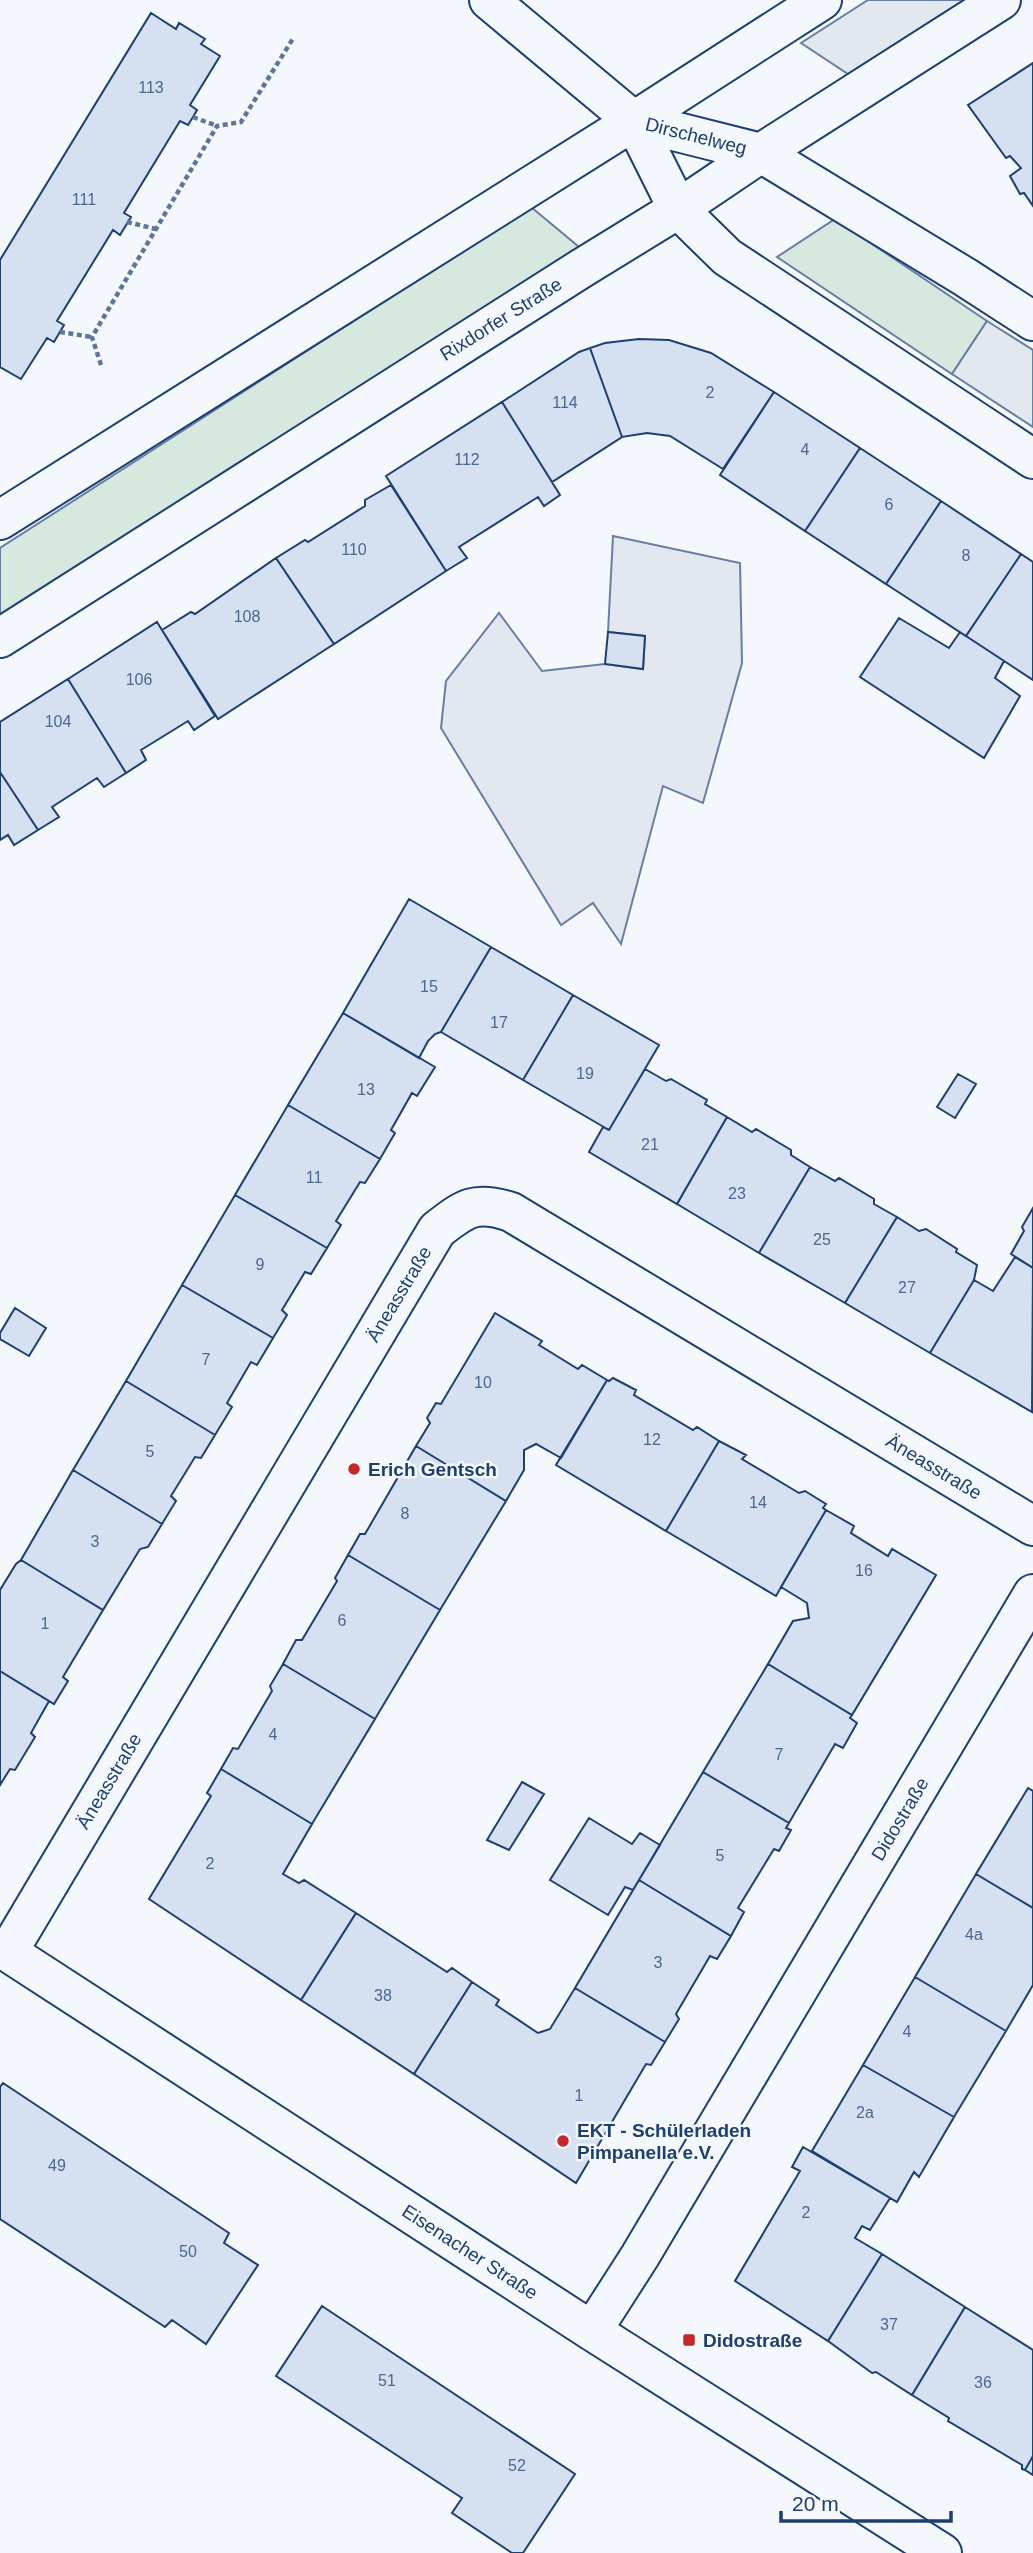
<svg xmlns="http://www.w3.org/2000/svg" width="1033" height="2553" font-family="Helvetica,sans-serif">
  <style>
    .green { fill: #d7e8df; stroke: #687fa3; stroke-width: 2 }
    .parking { fill: #e3e8f0; stroke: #687fa3; stroke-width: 2 }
    .building { fill: #d5e0f0; stroke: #1d3f73; stroke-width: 2 }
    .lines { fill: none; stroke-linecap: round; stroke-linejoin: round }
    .minor-casing { stroke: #1d3f73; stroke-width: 42 }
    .path { stroke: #5e769c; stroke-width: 4.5; stroke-dasharray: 5 3.5; stroke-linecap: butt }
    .minor { stroke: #f4f7fb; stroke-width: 38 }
    .poi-dot { fill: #c62828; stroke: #f4f7fb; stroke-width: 2.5 }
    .labels { text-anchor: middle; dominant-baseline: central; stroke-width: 5; stroke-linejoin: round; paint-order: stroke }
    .number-label { font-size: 16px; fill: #4b6792 }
    .street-label { font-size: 19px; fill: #1d3f73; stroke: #f4f7fb }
    .poi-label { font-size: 19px; font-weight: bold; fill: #1d3f73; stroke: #f4f7fb; text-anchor: start }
  </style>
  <rect width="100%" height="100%" fill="#f4f7fb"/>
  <path class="green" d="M531,207L579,247L0,615V548Z
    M835,219L987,321L952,374L777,257Z"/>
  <path class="parking" d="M868,0H964L848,74L801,43Z
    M987,321L1033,350V427L952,374Z
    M613,536L740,563L742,663L703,803L663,786L621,944L593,903L561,925L441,728L446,681L499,613L542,671L605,664L643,669L645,636L608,632Z"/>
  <path class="building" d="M151,13L176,29L179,23L205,39L201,44L220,56L190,105L197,110L193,117L188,125L180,121L124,213L131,217L120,235L113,230L57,321L64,325L54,342L47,338L21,379L0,367V260Z
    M1033,63V206L1024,193L1020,194L1010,176L1021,168L1010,156L1006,158L968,105Z
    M639,339L669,340L711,353L774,392L723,469L670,436L647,433L622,437L590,348L605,343Z
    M590,348L622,437L552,482L502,402L579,352Z
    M774,392L860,448L805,531L720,475Z
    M502,402L560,495L544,506L538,497L459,547L467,558L446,571L386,476Z
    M860,448L941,501L886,584L805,531Z
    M391,485L446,571L334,644L276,558L305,540L308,542L365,506V500Z
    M941,501L1021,554L966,636L886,584Z
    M1021,554L1033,562V680L966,636Z
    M276,558L334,644L218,719L162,630L191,612L195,614Z
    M899,618L949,648L960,632L1004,661L995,678L1020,696L984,758L860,677Z
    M157,622L215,716L194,730L188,721L141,750L146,760L126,773L68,679Z
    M608,632L645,636L643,669L605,664Z
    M68,679L126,773L104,787L97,778L52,807L59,817L38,830L0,772V722Z
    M0,772L38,830L14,845L8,835L0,840Z
    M409,899L491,947L441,1032L435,1034L428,1041L419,1058L343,1013Z
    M491,947L573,995L523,1080L441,1032Z
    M573,995L659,1045L609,1130L523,1080Z
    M343,1013L435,1067L417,1096L412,1093L391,1130L395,1133L380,1159L288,1105Z
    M645,1069L666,1081L671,1079L707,1100L705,1104L727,1117L677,1204L589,1152L603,1127L609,1130Z
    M958,1074L976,1084L955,1118L937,1107Z
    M288,1105L380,1159L365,1183L360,1182L336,1221L341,1225L327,1248L235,1195Z
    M727,1117L752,1132L756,1129L791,1150V1155L810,1167L759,1253L677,1204Z
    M810,1167L835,1181L839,1178L874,1199V1204L897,1217L845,1303L759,1253Z
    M235,1195L327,1248L311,1274L305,1272L282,1310L287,1315L273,1338L182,1285Z
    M1033,1208V1268L1011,1254L1024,1231L1022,1227Z
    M897,1217L919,1231L926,1229L957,1249L956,1252L977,1265L974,1280L930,1353L845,1303Z
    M1015,1257L1033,1268L1032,1412L930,1353L974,1280L993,1291Z
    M182,1285L273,1338L257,1365L251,1362L227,1403L232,1407L215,1435L126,1381Z
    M15,1308L46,1328L29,1356L0,1339V1333Z
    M495,1313L542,1341L539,1345L578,1369L582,1365L607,1380L561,1458L536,1444L524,1450V1470L506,1501L416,1446L430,1423L427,1418L436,1403L441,1404Z
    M613,1378L636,1390L634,1395L693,1430L697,1427L719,1441L666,1531L556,1465L607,1380L609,1381Z
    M126,1381L215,1435L201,1458L195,1457L171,1496L176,1501L162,1524L73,1470Z
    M719,1441L746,1455L742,1459L799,1493L805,1491L826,1504L823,1508L826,1510L776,1596L666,1531Z
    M416,1446L506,1501L440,1610L348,1555L360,1534H365Z
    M73,1470L162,1524L148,1547L140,1549L103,1610L21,1560Z
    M826,1510L854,1526L851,1533L888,1556L892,1549L936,1575L852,1715L768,1664L793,1621L809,1618L807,1603L781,1587Z
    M348,1555L440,1610L375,1719L283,1664L296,1640H302L337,1581L335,1578Z
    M21,1560L103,1610L63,1677L68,1681L54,1704L0,1671V1590L16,1564Z
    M283,1664L375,1719L312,1824L221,1769L233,1748L238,1749L272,1691L270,1686Z
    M768,1664L852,1715L850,1718L857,1723L843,1748L835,1744L789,1823L703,1772Z
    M0,1671L49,1701L31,1733L35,1737L15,1770L10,1769L0,1785Z
    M221,1769L312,1824L283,1874L299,1883L304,1880L356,1913L301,2000L149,1899L211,1796L207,1793Z
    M703,1772L789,1823L786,1828L791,1830L779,1851L774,1849L738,1908L744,1912L731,1936L639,1880Z
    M522,1782L544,1794L509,1850L487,1840Z
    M1028,1788L1033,1791V1908L976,1874Z
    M589,1818L632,1844L640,1833L660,1845L633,1890L625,1887L608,1915L550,1880Z
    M976,1874L1033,1908V1985L1006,2031L915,1977Z
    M639,1880L731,1936L717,1959L710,1956L676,2014L679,2019L665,2042L575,1988Z
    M356,1913L447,1972L452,1968L472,1982L414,2074L301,2000Z
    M915,1977L1006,2031L954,2117L863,2065Z
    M472,1982L499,2000L496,2005L538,2033L550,2029L575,1988L665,2042L651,2065L646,2064L576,2183L414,2074Z
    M863,2065L954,2117L919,2177L914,2172L897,2202L812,2151Z
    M3,2083L229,2233L224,2243L258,2265L206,2344L172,2320L165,2327L0,2219V2087Z
    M803,2147L890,2198L870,2230L862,2226L855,2238L882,2254L828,2341L735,2281L800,2171L792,2167Z
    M882,2254L965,2307L912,2395L876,2372L872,2373L828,2341Z
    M322,2306L575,2474L523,2553H512L452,2513L462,2498L276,2376Z
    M965,2307L1033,2350V2456L1025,2470L1022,2469V2465L948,2421L949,2418L912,2395Z
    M1033,2456V2475L1025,2470Z"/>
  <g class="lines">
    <g class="minor-casing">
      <path id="minor" d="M489,0L634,121L678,209L727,257L1033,459
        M634,121L761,153L965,277L1033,321
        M0,520L634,121L822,0
        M0,638L582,268L678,209L761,153L1001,0
        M0,1947L592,2331L942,2553
        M8,1952L437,1230C465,1208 475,1200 511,1212L1033,1526
        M592,2331L640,2256L1033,1594"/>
    </g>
    <path class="path" d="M193,117L217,126
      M127,222L156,229
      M60,332L92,337
      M101,365L92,337L217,126L241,122L294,37"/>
    <use href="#minor" class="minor"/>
  </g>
  <g class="poi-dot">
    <circle cx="354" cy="1469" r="7"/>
    <circle cx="563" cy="2141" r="7"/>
    <rect x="682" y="2333" width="14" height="14" rx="3.5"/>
  </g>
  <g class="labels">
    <g class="number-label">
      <text x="151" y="87">113</text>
      <text x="84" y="199">111</text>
      <text x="710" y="392">2</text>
      <text x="565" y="402">114</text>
      <text x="805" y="449">4</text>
      <text x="467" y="459">112</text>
      <text x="889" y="504">6</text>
      <text x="354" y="549">110</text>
      <text x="966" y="555">8</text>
      <text x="247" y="616">108</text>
      <text x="139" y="679">106</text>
      <text x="58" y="721">104</text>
      <text x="429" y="986">15</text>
      <text x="499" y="1022">17</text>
      <text x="585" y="1073">19</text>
      <text x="366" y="1089">13</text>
      <text x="650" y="1144">21</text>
      <text x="314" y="1177">11</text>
      <text x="737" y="1193">23</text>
      <text x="822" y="1239">25</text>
      <text x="260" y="1264">9</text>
      <text x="907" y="1287">27</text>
      <text x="206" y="1359">7</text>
      <text x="483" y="1382">10</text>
      <text x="652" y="1439">12</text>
      <text x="150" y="1451">5</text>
      <text x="758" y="1502">14</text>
      <text x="405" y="1513">8</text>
      <text x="95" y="1541">3</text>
      <text x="864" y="1570">16</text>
      <text x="342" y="1620">6</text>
      <text x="45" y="1623">1</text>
      <text x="273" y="1734">4</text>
      <text x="779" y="1754">7</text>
      <text x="720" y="1855">5</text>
      <text x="210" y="1863">2</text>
      <text x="974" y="1934">4a</text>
      <text x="658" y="1962">3</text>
      <text x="383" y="1995">38</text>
      <text x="907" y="2031">4</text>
      <text x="579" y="2095">1</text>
      <text x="865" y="2112">2a</text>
      <text x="57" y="2165">49</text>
      <text x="806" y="2212">2</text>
      <text x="188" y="2251">50</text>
      <text x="889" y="2324">37</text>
      <text x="387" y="2380">51</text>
      <text x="983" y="2382">36</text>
      <text x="517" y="2465">52</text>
    </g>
    <g class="street-label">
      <text transform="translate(696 136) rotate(14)">Dirschelweg</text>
      <text transform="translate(501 319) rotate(-32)">Rixdorfer Straße</text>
      <text transform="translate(399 1294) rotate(-59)">Äneasstraße</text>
      <text transform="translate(934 1467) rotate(31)">Äneasstraße</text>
      <text transform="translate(109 1781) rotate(-59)">Äneasstraße</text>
      <text transform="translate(900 1819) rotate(-59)">Didostraße</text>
      <text transform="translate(470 2252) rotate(33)">Eisenacher Straße</text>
    </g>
    <g class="poi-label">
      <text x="368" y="1469">Erich Gentsch</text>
      <text x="577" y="2130">EKT - Schülerladen<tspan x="577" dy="22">Pimpanella e.V.</tspan></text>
      <text x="703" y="2340">Didostraße</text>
    </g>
  </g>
  <path d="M781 2511v10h170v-10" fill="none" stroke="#1d3f73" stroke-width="3.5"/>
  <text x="792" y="2511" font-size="21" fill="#1d3f73" stroke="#f4f7fb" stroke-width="5" paint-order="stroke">20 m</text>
</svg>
